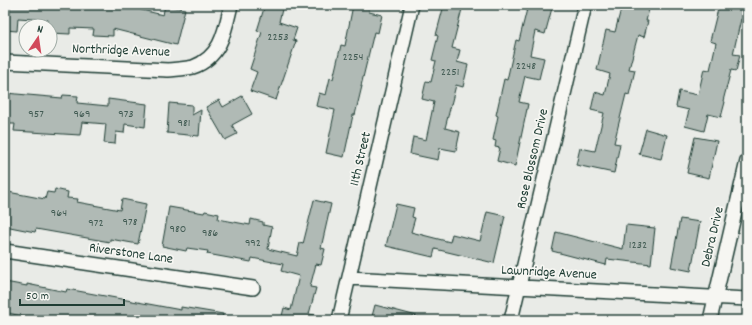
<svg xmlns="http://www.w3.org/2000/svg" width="752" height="325" font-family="Dekko,sans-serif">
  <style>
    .building { fill: #b0bab5; stroke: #1f3d34 }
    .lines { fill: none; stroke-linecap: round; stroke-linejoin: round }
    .street-casing { stroke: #1f3d34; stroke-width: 16 }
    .street { stroke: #f6f6f2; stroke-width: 13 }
    .labels { text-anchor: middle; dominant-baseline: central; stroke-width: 3.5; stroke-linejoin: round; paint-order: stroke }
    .number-label { font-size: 12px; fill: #435c54 }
    .street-label { font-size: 14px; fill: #1f3d34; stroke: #f6f6f2 }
  </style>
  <rect width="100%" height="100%" fill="#e9ebe7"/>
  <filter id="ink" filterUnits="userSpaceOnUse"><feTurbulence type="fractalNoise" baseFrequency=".025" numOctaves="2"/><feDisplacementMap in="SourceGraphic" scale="8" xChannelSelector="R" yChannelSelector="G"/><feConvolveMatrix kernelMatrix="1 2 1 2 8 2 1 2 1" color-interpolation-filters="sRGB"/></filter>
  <g filter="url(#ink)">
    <path class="building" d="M5,5H39V6L66,9L67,5H130L129,7L163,15L165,5L185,9L176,45L113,29V36L93,35L94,29L70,28V34L50,33V26H48V20L18,18L17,31L5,30Z
      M265,5H283L279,22L297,28L293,40L296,41L276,100L250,91L257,72L250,69L262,32L257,31Z
      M353,5H370L369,12L382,15L378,33L374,32L361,86H362L355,115H353L344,157L326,153L335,110L316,106L319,93L326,95L330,78L333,79L341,45L345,46Z
      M444,5H463L452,48L460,50L457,62L468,65L463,87L456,85L445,128L460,132L456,151L440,148L438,160L410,154L413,137L426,140L434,102L422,99L426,81L431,82L436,61L432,60L438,36L436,35Z
      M528,5H548L547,7L552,8L545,34L535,31L530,55L544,58L539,79L525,76L519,102L528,104L515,166L497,161L500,148L495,147L496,141L493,140L498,116L496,115L504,79L507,80L516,40L519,41Z
      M622,5H650L646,21H648L644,37L638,35L629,69L635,70L629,95L626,94L614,143L620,144L614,173L576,165L580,148L595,151L604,113L591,110L595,92L605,95L610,74L597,70L606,30L615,32Z
      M719,5H729L747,9V20L741,19L733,54L740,55L736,71L731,70L723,101L725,102L721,117L708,114L704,131L685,126L689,110L676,107L679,91L698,95L704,69L710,70L716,43L710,41Z
      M5,93L62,98L63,95L78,96L77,103L108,106V99L147,104L145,127L125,124L124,133L116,132L115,144L104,143L106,124L82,122L80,135L14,131L15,124H5Z
      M242,96L252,114L232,125L237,134L225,140L206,107L219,100L223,107Z
      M169,103L192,105V115L201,110L199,136L167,133Z
      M646,129L667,135L661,159L639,154Z
      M695,137L717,141L709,178L687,173Z
      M55,189L68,192L67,198L78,199L77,202L120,210L122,199L146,204L138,244L110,239V242L36,229L35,232L5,226V211L8,192L45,199L47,192L54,193Z
      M314,200L331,204L321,248L325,249L321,265L316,264L310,287L316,288L309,314L315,315V320H281L284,308L291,310L299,276L281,271L283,264L252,258L251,262L207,254L208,251L187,248L186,251L162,246L169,207L204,213L205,211L219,214L218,219L250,225L251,219L263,222V225L272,227L268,249L297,256L300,243L303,244Z
      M396,204L414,208L412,217L415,218L411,232L450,242L452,234L480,241L487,212L505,216L494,263L435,249L433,257L386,246Z
      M680,219L700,222L691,271L671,267Z
      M626,225L655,228L651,264L607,259L606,265L552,251L556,232L623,249Z
      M5,282L27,286V284L66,292L67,289L181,310V307L223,314L222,320H36L5,312Z
      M375,305L417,316V320H371Z"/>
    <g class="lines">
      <g class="street-casing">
        <path id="street" d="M5,62L168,70C176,69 185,69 193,67C221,57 225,31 231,5
          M5,251L253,288
          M349,278L747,299
          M339,320L412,5
          M511,320L585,5
          M710,320L747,161"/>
      </g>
      <use href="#street" class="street"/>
    </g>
  </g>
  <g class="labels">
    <g class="number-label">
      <text x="278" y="37">2253</text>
      <text x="353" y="57">2254</text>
      <text x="526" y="66">2248</text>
      <text x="450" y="72">2251</text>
      <text x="36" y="114">957</text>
      <text x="82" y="114">969</text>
      <text x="126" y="114">973</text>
      <text x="184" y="123">981</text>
      <text x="59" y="213">964</text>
      <text x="130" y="222">978</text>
      <text x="96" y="223">972</text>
      <text x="178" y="229">980</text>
      <text x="210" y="233">986</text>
      <text x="253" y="243">992</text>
      <text x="638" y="245">1232</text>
    </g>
    <g class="street-label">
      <text transform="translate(121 51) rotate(2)">Northridge Avenue</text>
      <text transform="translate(361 159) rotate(-77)">11th Street</text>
      <text transform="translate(533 159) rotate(-77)">Rose Blossom Drive</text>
      <text transform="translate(713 237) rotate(-77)">Debra Drive</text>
      <text transform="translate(131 254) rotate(8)">Riverstone Lane</text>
      <text transform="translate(549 273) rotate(3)">Lawnridge Avenue</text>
    </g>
  </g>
  <rect width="752" height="325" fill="none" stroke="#f6f6f2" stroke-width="20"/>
  <rect x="10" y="10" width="732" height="305" fill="none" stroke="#1f3d34" stroke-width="1.5" filter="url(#ink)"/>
  <g transform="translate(38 38) rotate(13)"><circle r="19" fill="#f6f6f2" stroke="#a0aca6"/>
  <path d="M0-3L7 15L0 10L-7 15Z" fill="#d1495b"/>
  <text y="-6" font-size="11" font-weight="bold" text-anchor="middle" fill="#1f3d34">N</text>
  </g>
  <path d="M20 299v6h104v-6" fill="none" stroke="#1f3d34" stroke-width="2"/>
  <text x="26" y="299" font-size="12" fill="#1f3d34" stroke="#f6f6f2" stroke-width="3" paint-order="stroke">50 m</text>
</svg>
